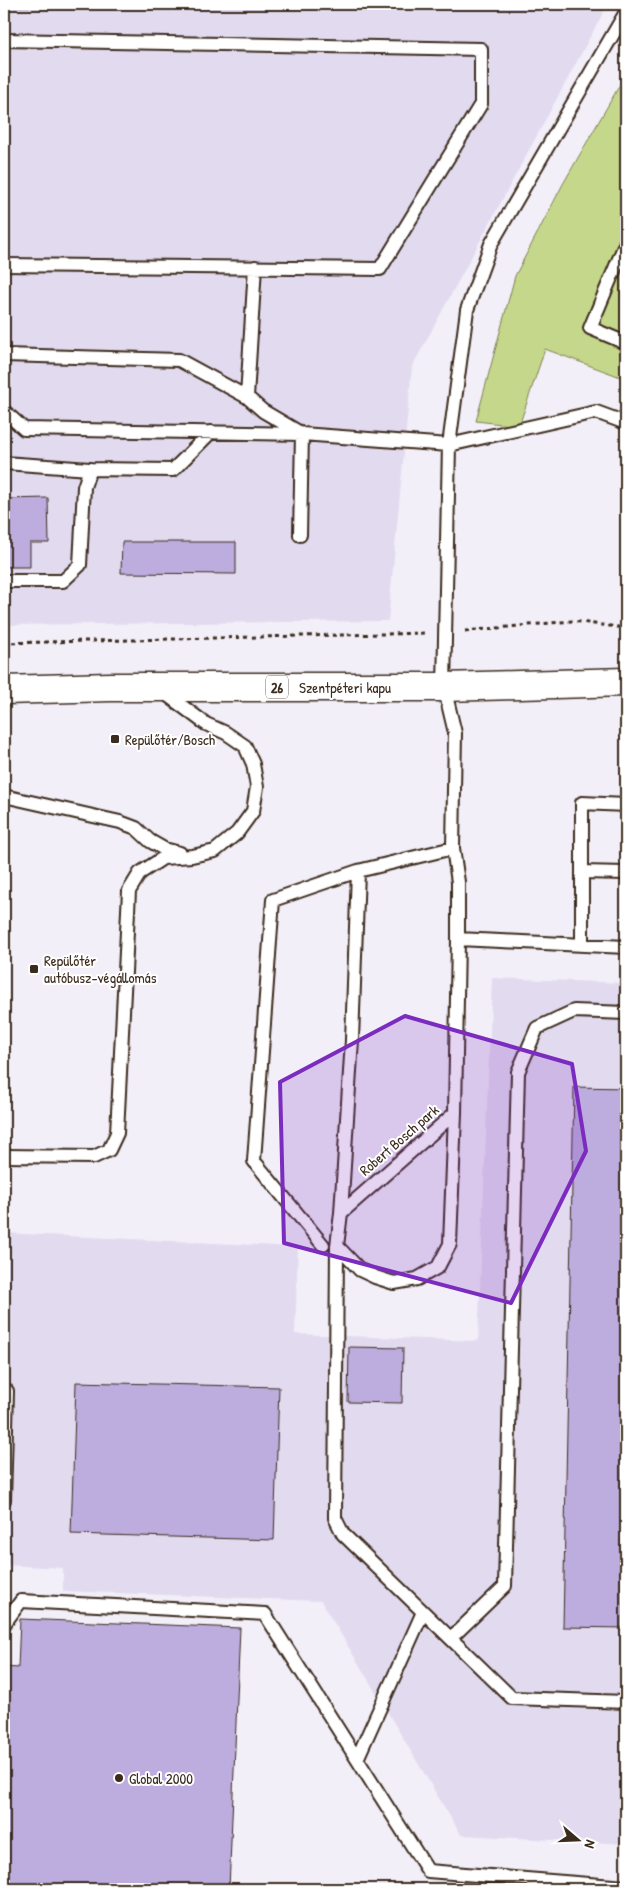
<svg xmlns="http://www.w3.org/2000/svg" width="630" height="1893" font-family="'Patrick Hand',sans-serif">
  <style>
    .built { fill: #e2dbf0 }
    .green { fill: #c5d78b; stroke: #808054 }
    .building { fill: #bcadde; stroke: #3b2a1e }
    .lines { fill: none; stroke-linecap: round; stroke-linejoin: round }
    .lane-casing { stroke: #3b2a1e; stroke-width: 16 }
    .primary-casing { stroke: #3b2a1e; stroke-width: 31 }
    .path { stroke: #3b2a1e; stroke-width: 3; stroke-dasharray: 4 4; stroke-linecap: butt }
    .lane { stroke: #fff; stroke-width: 12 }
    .primary { stroke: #fff; stroke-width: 28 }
    .marked { fill: #7b2cbf; fill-opacity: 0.2; stroke: #7b2cbf; stroke-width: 4; stroke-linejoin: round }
    .poi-dot { fill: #3b2a1e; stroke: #fff; stroke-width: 2 }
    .labels { text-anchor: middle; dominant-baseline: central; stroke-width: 4; stroke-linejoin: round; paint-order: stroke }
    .shield { fill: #fff; stroke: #766a62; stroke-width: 1 }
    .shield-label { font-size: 14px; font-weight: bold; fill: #3b2a1e }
    .street-label { font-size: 15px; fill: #3b2a1e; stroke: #fff }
    .poi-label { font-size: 15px; fill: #3b2a1e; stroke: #fff; text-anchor: start }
  </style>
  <rect width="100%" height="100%" fill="#f2eff8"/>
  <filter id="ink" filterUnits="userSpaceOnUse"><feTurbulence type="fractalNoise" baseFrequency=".02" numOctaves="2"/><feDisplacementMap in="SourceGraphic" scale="10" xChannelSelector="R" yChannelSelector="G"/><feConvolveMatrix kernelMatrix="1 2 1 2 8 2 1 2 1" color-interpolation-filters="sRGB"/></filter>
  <g filter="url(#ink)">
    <path class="built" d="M4,4H608L412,367L388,621L4,625Z
      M492,978L626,983V1844L461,1835L321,1601L63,1591V1568L4,1565V1233L298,1247L295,1334L478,1341Z"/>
    <path class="green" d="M626,74V379L545,349L519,426L476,421L515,276L563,184Z"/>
    <path class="building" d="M19,4H559L19,6Z
      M48,498L49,543H30V567H4V499Z
      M122,542H236V574L121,573Z
      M574,1087L626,1088V1628L563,1627Z
      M349,1347L403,1348L402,1403L348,1402Z
      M76,1382L279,1387L274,1540L71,1534Z
      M20,1619L240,1628L229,1889H4V1667L18,1668Z"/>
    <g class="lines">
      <g class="lane-casing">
        <path id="lane" d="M626,12L491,244L467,310L449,445L596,412L626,423
          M4,40L481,49V104L380,269L4,265
          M626,242L590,328L626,343
          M4,355L179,360L247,397L263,411L302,434L449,445L444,687L455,733L453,848L458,882V939L455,1113L341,1213L337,1246L335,1518L343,1534L512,1698L626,1702
          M247,397L255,267
          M4,411L24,429L302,434L300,535
          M4,463L90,469
          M4,581H63L80,565L84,487L90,469L173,470L211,432
          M4,796L120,822L136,828L150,841L164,849L180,853
          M582,872L626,873
          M458,939L626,947
          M582,945V803L626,805
          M4,1156L94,1157L109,1150L117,1133L129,891L140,873L163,858L192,856L215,851L237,833L253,811L257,787L253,764L245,746L226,733L206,724L162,691
          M341,1213L352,1040L358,871L453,848
          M323,1245L254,1161L273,900L358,871
          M337,1246L360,1270L375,1277L394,1283L417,1279L438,1267L450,1244L455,1113
          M4,1391H7L4,1500
          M4,1624L21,1601L265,1614L428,1871L626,1887
          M451,1638L505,1586L518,1072L537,1028L574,1011L626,1013
          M357,1759L423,1612"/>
      </g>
      <g class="primary-casing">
        <path id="primary" d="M4,690L110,687H444L626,682"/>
      </g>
      <path class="path" d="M4,12H11
        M465,631L572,621L626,628
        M4,643L427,633"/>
      <use href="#lane" class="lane"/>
      <use href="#primary" class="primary"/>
    </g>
  </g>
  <path class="marked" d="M405,1016L572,1064L586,1151L511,1303L284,1243L280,1082Z"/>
  <g class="poi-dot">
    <rect x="110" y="734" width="10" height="10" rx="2.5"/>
    <rect x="29" y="964" width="10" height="10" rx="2.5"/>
    <circle cx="119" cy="1778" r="5"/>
  </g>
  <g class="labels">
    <rect class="shield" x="266" y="675.5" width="22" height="23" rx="4"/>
    <g class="shield-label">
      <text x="277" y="687">26</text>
    </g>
    <g class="street-label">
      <text x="345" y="687">Szentpéteri kapu</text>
      <text transform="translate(399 1140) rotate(-41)">Robert Bosch park</text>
    </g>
    <g class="poi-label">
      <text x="125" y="739">Repülőtér/Bosch</text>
      <text x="44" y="960">Repülőtér<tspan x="44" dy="17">autóbusz-végállomás</tspan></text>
      <text x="129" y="1778">Global 2000</text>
    </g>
  </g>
  <rect width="630" height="1893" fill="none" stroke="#fff" stroke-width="20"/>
  <rect x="10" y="10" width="610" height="1873" fill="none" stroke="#3b2a1e" stroke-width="2" filter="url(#ink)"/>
  <g transform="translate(578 1840) rotate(109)" stroke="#ffffff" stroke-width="4" paint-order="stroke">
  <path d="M0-4L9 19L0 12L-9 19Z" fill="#3b2a1e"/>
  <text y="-8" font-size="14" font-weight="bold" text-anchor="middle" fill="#3b2a1e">N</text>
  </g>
</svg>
